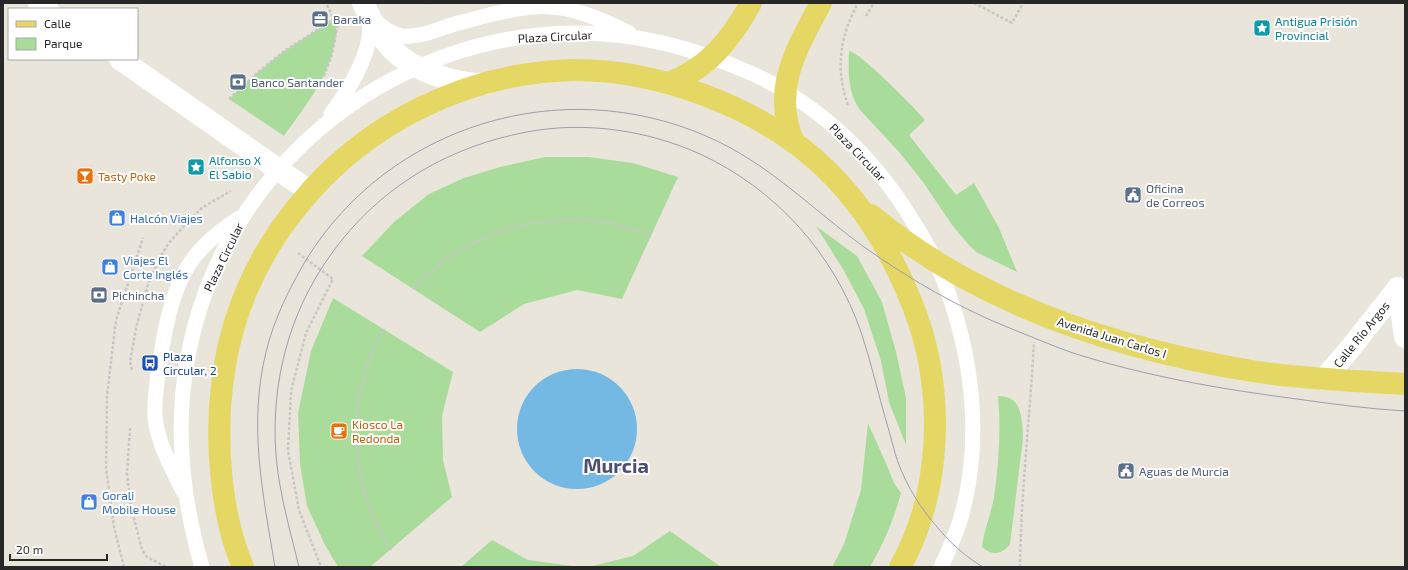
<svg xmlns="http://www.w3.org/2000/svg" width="1408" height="570" font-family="'Exo 2',sans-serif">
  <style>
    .green { fill: #a9dc9a }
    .water { fill: #74b9e4 }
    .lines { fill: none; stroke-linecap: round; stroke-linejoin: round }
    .path { stroke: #c7c7c7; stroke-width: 2.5; stroke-dasharray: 3 2; stroke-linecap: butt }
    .lane { stroke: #fff; stroke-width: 15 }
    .street { stroke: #fff; stroke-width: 22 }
    .secondary { stroke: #fff; stroke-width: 22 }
    .primary { stroke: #e5d764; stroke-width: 22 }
    .tram { stroke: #9e9eb1; stroke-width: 1 }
    .labels { text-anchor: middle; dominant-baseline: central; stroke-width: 4; stroke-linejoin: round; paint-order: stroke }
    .service-label { font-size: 12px; fill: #4e5e75; stroke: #fff; text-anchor: start }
    .culture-label { font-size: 12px; fill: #0d838f; stroke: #fff; text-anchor: start }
    .street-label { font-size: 12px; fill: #282828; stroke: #fff }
    .food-label { font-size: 12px; fill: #c56008; stroke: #fff; text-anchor: start }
    .shop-label { font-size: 12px; fill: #366cbe; stroke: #fff; text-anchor: start }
    .transit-label { font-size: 12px; fill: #164399; stroke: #fff; text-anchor: start }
    .town-label { font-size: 20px; font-weight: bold; fill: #4c4e74; stroke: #fff }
  </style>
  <rect width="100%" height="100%" fill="#e9e5da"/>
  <path class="green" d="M334,19C338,29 337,35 334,45C327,81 304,107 284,136L229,99L257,73L283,52Z
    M849,51C859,54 866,63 874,69C892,86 909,102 925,120L909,135L956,195L974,183L999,228L1017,272L976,252L968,244L952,225L923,182L900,153L860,110C848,93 848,71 849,51Z
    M545,157H588L633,163L678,177L622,299L577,290L524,304L480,332L362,256L394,222L429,194L464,178L500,167Z
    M816,226L857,256L882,302L896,352L906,398V445L889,402L881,361L864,309L843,269Z
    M333,298L453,372L442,416L443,460L452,497L370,567H338L325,545L307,506L300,464L298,413L311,351Z
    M998,396C1003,396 1008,397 1011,399C1022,404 1023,427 1023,438L1010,544C1002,555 992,556 982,547C984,530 991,514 994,497C999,463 1001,429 998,396Z
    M868,423L885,461L894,483L901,493C894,519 884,543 870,567H832L844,544L861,490Z
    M670,531L721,567H588L633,556Z
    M492,540L528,560L580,567H461Z"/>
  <path class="water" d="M517 429a60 60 0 1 1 120 0a60 60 0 1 1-120 0Z"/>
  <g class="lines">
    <path class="path" d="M423,3H430
      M974,3L1012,23L1023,3
      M866,16L874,3
      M324,76L332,55L337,27L343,24
      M229,99L257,73L283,52L334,19L326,3
      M848,105C835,69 840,36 858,3
      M298,253L333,279L306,333L291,391L288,451L299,510L321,567
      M413,289C427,275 441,262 458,252C506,222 570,211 625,227C633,229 642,233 651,236
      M384,329C375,346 367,364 362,383C350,429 357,479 376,523C380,532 386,541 391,550
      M132,370L130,361L137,324L148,284L161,256L168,244L190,219L203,207L231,191
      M130,428L127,474L131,507L142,550L147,557L166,567
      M124,567L114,527L106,468L107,396L116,320L143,238
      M1020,567C1021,492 1030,417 1034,342"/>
    <path class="lane" d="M376,21C383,28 392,34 402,36C422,38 440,28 458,23C482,17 508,9 533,7C567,4 599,18 629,33
      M331,114C348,91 375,49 369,18
      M183,491C173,470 160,448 156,424C153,410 156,395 157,382C162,344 169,295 190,263C202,245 221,230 239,218
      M202,567C183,502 175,430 187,362C219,173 384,35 575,33C636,32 697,49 753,74C823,107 874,157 914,223C926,242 937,262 945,284C972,355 982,435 963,510C958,530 950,548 941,567"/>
    <path class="street" d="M39,3L48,9
      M120,59L309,191
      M1324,379L1349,350L1398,288L1405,337"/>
    <path class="secondary" d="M363,3C371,20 380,37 393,50C413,70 456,85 484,84"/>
    <path class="primary" d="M668,83C707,70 732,38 751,3
      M794,143C771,91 796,49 821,3
      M871,215C979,305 1120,350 1258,372C1306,379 1356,381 1405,384
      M243,567C221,516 215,441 222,386C229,319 256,257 298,206C364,123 468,72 575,70C620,70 665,80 707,96C746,111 784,132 816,160C860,199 892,252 913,306C945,387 943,491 900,567"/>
    <path class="tram" d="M275,567C263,494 248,426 266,352C274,319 289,289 306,260C389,125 561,73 706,136C767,162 812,209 864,247C911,280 959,308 1012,329C1032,337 1051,345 1070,352C1144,376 1220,389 1297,399C1333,404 1369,409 1405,411
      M299,567C292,538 284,510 279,480C268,411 280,339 315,279C362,199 436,149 527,132C584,121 647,130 700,154C776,189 834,254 861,332C871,362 878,393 887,424C892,440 895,457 902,472C912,496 927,516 944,535C955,547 969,559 983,567"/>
  </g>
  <defs>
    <g id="office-square" transform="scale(0.9)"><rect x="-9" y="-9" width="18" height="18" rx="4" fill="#5c6f8a" stroke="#fff"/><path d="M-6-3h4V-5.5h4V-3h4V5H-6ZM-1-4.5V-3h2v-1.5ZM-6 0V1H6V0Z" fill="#fff"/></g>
    <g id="sight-square" transform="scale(0.9)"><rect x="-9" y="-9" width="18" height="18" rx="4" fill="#0f9aa8" stroke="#fff"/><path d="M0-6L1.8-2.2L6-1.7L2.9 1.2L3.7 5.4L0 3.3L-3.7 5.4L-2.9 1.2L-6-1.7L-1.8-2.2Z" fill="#fff"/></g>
    <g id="bank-square" transform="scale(0.9)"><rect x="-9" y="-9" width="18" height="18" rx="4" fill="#5c6f8a" stroke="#fff"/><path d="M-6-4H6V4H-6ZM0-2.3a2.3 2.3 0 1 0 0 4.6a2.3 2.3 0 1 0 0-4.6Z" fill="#fff"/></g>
    <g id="bar-square" transform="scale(0.9)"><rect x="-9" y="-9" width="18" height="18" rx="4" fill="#e8710a" stroke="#fff"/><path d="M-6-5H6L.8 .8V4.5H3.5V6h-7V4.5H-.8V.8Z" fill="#fff"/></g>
    <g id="civic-square" transform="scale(0.9)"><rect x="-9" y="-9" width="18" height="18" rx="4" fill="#5c6f8a" stroke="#fff"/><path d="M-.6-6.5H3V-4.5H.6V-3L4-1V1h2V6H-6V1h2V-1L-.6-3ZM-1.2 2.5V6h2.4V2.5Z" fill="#fff"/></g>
    <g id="shop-square" transform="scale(0.9)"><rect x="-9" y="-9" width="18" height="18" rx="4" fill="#3f7fe0" stroke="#fff"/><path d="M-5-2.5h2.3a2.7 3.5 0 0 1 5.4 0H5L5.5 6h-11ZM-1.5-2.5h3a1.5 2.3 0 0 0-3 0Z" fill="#fff"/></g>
    <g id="bus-square" transform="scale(0.9)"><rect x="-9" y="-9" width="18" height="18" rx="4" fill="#1a4fb4" stroke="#fff"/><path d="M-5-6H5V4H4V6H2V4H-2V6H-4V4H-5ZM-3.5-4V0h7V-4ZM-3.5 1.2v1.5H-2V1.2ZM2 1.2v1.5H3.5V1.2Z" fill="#fff"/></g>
    <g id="cafe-square" transform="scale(0.9)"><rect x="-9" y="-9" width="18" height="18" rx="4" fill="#e8710a" stroke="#fff"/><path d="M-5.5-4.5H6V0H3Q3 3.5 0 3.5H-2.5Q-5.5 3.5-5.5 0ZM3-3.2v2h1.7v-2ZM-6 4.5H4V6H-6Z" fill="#fff"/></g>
  </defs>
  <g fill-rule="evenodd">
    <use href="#office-square" x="320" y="19"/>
    <use href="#sight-square" x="1262" y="28"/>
    <use href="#bank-square" x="238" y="82"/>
    <use href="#sight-square" x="196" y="167"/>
    <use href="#bar-square" x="85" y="176"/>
    <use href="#civic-square" x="1133" y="195"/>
    <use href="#shop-square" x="117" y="218"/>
    <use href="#shop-square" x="110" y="267"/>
    <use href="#bank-square" x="99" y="295"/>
    <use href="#bus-square" x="150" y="363"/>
    <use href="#cafe-square" x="339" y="431"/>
    <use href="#civic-square" x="1126" y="471"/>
    <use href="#shop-square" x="89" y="502"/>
  </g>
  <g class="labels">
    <g class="service-label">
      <text x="333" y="19">Baraka</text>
      <text x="251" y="82">Banco Santander</text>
      <text x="1146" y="188">Oficina<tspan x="1146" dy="14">de Correos</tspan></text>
      <text x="112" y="295">Pichincha</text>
      <text x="1139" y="471">Aguas de Murcia</text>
    </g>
    <g class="culture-label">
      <text x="1275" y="21">Antigua Prisión<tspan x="1275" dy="14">Provincial</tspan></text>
      <text x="209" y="160">Alfonso X<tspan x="209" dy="14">El Sabio</tspan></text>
    </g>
    <g class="street-label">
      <text transform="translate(555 36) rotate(-3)">Plaza Circular</text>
      <text transform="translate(858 152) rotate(46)">Plaza Circular</text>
      <text transform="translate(223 257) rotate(-64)">Plaza Circular</text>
      <text transform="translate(1361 334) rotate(-51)">Calle Río Argos</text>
      <text transform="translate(1112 337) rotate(17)">Avenida Juan Carlos I</text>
    </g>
    <g class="food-label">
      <text x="98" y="176">Tasty Poke</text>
      <text x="352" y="424">Kiosco La<tspan x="352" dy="14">Redonda</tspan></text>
    </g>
    <g class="shop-label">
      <text x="130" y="218">Halcón Viajes</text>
      <text x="123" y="260">Viajes El<tspan x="123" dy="14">Corte Inglés</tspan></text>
      <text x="102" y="495">Gorali<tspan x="102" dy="14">Mobile House</tspan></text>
    </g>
    <g class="transit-label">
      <text x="163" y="356">Plaza<tspan x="163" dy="14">Circular, 2</tspan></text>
    </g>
    <g class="town-label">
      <text x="616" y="465">Murcia</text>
    </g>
  </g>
  <rect width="1408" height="570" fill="none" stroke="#282828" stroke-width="8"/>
  <rect x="8" y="8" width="130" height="52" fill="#ffffff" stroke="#a9a9a9"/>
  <rect x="16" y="21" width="20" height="6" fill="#e5d764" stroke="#a9a9a9"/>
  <text x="44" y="28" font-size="12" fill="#282828">Calle</text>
  <rect x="16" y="38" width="20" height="12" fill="#a9dc9a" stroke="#a9a9a9"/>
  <text x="44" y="48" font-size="12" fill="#282828">Parque</text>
  <path d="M10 554v6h97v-6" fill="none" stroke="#282828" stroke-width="2"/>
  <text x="16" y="554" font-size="12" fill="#282828" stroke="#ffffff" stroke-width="3" paint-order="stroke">20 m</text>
</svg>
